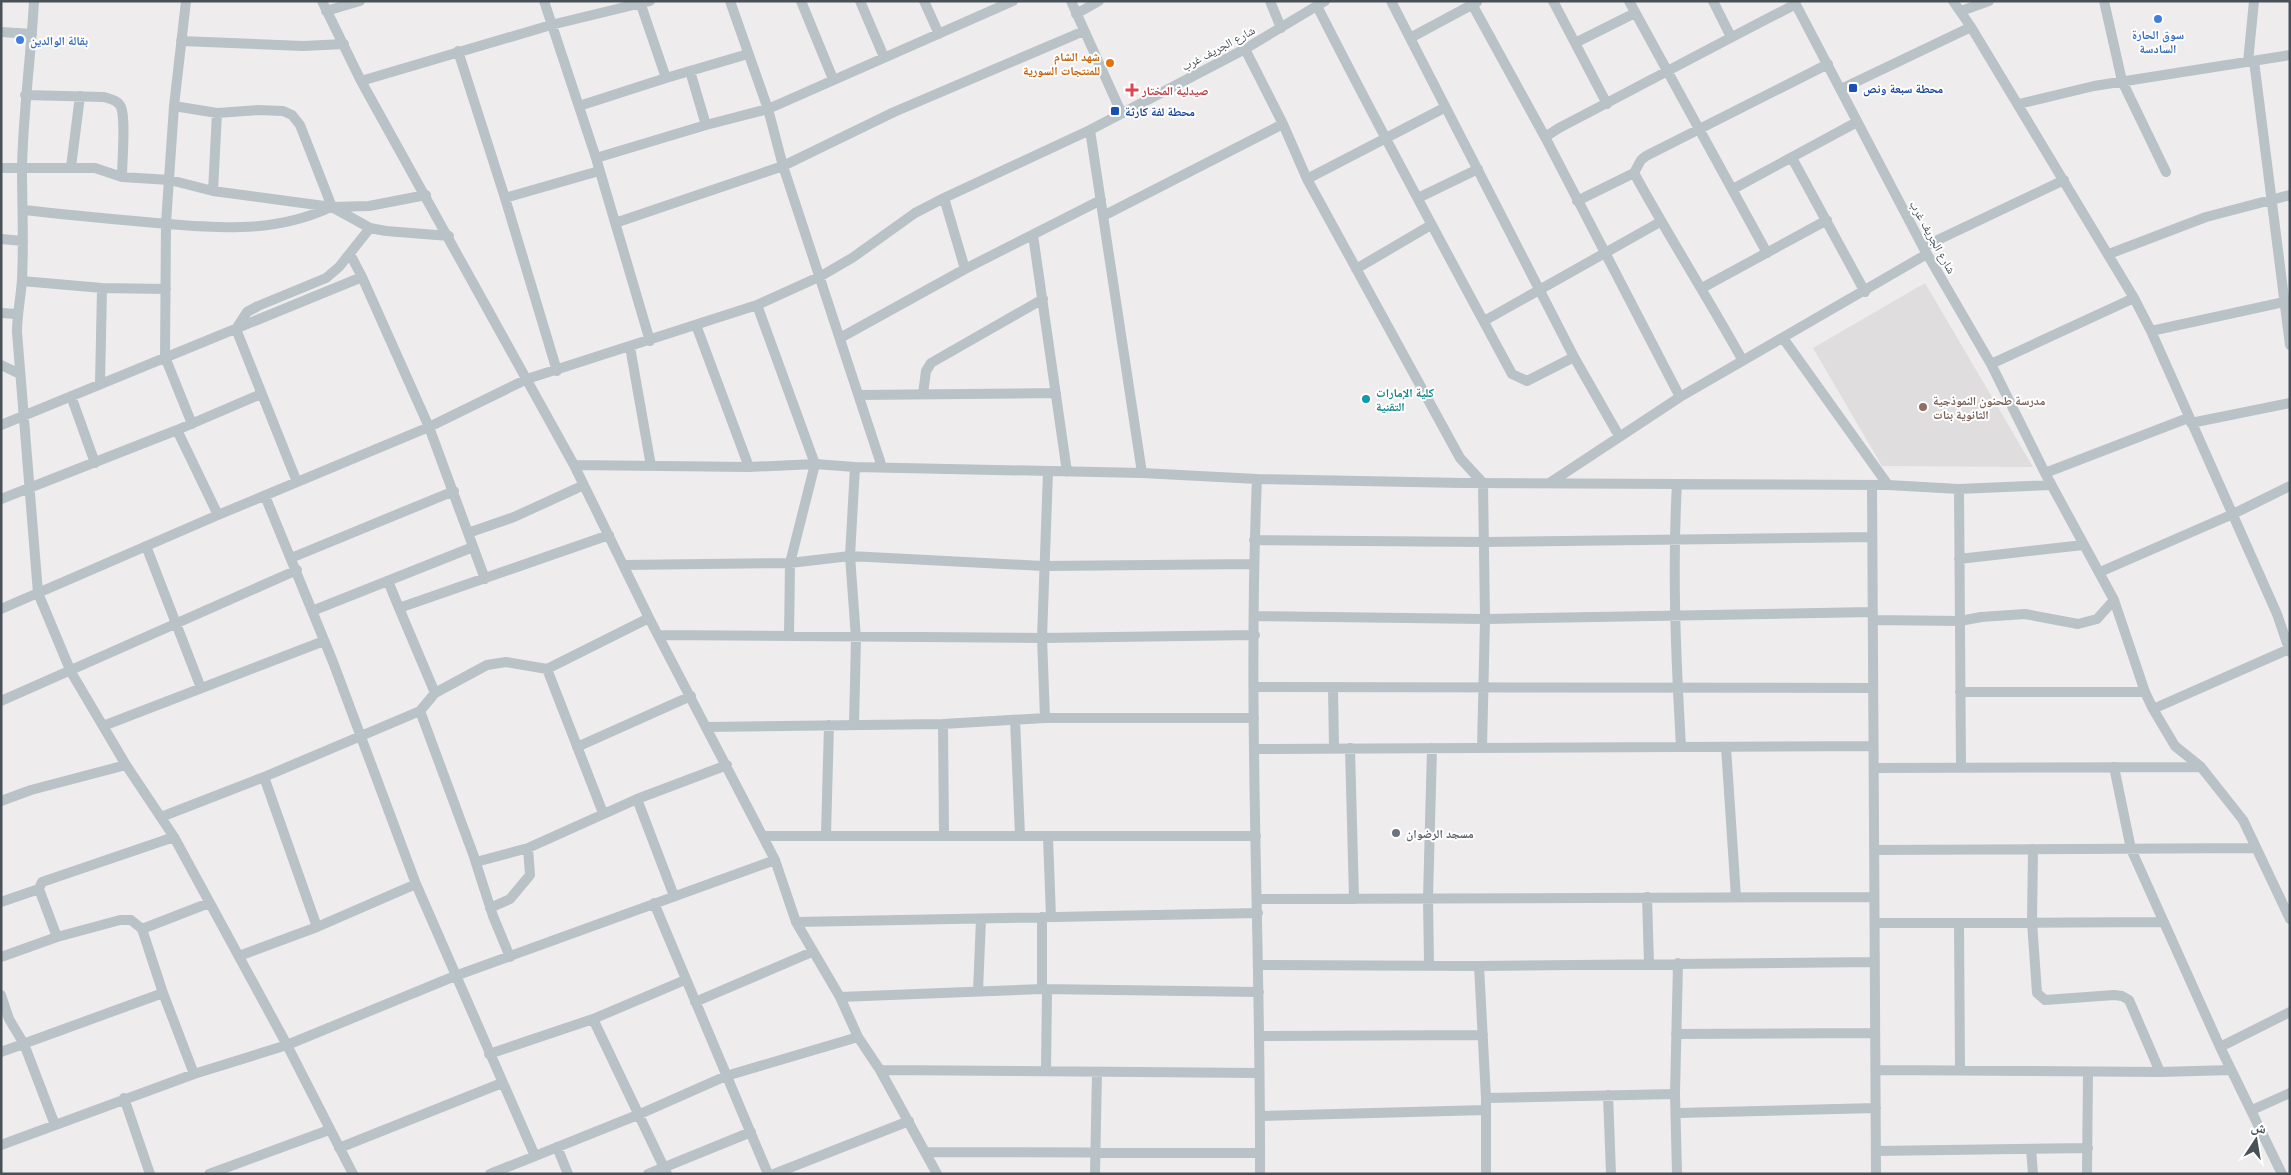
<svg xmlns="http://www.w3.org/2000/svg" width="2291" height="1175" font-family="'Open Sans','Noto Naskh Arabic',sans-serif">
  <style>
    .education { fill: #e0ddde }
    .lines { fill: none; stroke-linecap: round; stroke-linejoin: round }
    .minor { stroke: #b9c2c7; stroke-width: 10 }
    .shop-dot { fill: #3f7fe0; stroke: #fff; stroke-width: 2 }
    .food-dot { fill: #e8710a; stroke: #fff; stroke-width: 2 }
    .transit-dot { fill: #1a4fb4; stroke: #fff; stroke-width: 2 }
    .health-dot { fill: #e0444e; stroke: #fff; stroke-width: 2 }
    .culture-dot { fill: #0f9aa8; stroke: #fff; stroke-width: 2 }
    .education-dot { fill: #8d6e63; stroke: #fff; stroke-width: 2 }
    .worship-dot { fill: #6b7280; stroke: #fff; stroke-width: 2 }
    .labels { text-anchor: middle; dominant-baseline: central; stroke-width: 4; stroke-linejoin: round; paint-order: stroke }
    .shop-label { font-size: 12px; font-weight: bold; fill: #366cbe; stroke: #fff }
    .street-label { font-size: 12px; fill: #475157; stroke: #fff }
    .food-label { font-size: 12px; font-weight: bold; fill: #c56008; stroke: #fff; text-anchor: end }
    .transit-label { font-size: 12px; font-weight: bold; fill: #164399; stroke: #fff; text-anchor: start }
    .health-label { font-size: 12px; font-weight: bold; fill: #be3a42; stroke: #fff; text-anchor: start }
    .culture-label { font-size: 12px; font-weight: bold; fill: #0d838f; stroke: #fff; text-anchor: start }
    .education-label { font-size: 12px; font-weight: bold; fill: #785e54; stroke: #fff; text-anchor: start }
    .worship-label { font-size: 12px; font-weight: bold; fill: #5b616d; stroke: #fff; text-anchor: start }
  </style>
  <rect width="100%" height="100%" fill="#efeced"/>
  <path class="education" d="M1925,283L2033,467L1882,466L1813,348Z"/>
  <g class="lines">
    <path class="minor" d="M34,1C31,57 23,112 22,168C22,205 24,242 22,279C21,297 17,314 17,332L38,593L71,672L126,765L174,837L287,1045L353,1174
      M186,1L174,106L166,223L165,357L192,424
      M322,1L361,81L574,465L649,618L775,860L796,922L840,997L858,1037L880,1070L937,1174
      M544,1L596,158L650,341
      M730,1L768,109L783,166L882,467
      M801,1L833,79
      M860,1L884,57
      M924,1L939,34
      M1071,1L1121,112
      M1270,1L1281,28
      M1391,1L1574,357L1619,436
      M1553,1L1607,104
      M1629,1L1767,253
      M1713,1L1731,37
      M1794,1L1923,247L1991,364L2045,473L2114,600L2145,692L2153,709L2175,746L2201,767L2243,820L2290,919
      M1953,1L1971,27L2134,298L2151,331L2277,614L2290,652
      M2104,1L2122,81L2166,172
      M1472,4L1545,137L1680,397
      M641,5L666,78
      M1317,6C1380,130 1446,252 1512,374L1527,381L1574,357
      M326,11L360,1
      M1961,11L1989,1
      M1076,14L1099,1
      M1,32L32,34
      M1410,38L1477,2
      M181,41L303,46L344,44
      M1575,43L1635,13
      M1245,49L1283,124L1307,179L1460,458L1483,483L1485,619L1482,748
      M458,51L505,198L557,371
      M2254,61L2290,345
      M2248,62L2254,1
      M690,71L706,125
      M361,81L551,25L650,1
      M1841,89L1971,27
      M25,95L104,97C110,99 118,100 121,107C126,119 122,162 122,177
      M2019,104L2094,86L2290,55
      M174,106L217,113L258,110L283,111L292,115L300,125L332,207L370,228L386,231L449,236
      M579,106L666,78L748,54
      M1090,130L1142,473
      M1545,137L1559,128C1638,87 1716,45 1796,4
      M596,158L706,125L768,109L1013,1
      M1792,158L1865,292
      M71,167L80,96
      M1,168H95L122,177L170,180L213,191L332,207L369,206L426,195
      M1634,173C1669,237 1708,298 1743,361
      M1307,179L1444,108
      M1733,189L1857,122
      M213,191L217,113
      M505,198L599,171
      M944,198L965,269
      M1418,198L1478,169
      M1577,201L1634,173L1641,160L1646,156L1828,64
      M24,210C68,215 112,219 156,223C218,228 273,234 331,207
      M1103,216L1283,124
      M615,223L783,166L894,112L1084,31
      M1033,235L1067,472
      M1,239L23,241
      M1923,247L2064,180
      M350,254L362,277
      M2109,254L2206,217L2290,195
      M1356,269L1431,225
      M22,281L102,288L166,289
      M1702,288L1827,220
      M757,305L815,464L790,563L789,636
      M1,313L17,314
      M1484,321L1660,222
      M696,325L749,467
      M2151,331L2289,301
      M840,338L965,269L1101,200
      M1783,338L1888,485
      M630,347L651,466
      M1991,364L2134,298
      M1,365L20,374
      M100,384L102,288
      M923,394L926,371L931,363L1043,299
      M859,395L1056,393
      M71,396L95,463
      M2191,423L2290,403
      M1,425L362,277L429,427L485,579
      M177,430L218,515
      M574,465L749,467L815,464L855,467L1142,473L1257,479L1463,483L1888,485L1959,489L2051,485
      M2045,473L2188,418
      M1257,479C1247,711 1261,942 1260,1174
      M297,482L236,329L247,312L258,306L326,278L339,267L370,228
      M1551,482L1680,397L1927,254
      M1677,484C1672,572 1676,659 1681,747
      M1872,485L1876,1174
      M1959,489L1961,767
      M265,496L333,662L416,884L535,1156
      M1,499L177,430L261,394
      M468,533L514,517L584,485
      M1254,540L1485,542L1872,537
      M146,546L201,688
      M291,558L454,491
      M1959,559L2083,545
      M624,565L790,563L850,556L1043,566L1254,564
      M2100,572L2233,514L2290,486
      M388,581L399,608L609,535
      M399,608L435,693
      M1,609L218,515L429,427L527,379L757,305L821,276L852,258L915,213L944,198L1090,130L1245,49L1325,1
      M312,611L473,547
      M1255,616L1485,619L1872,612
      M1873,620L1960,621L1981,617L2025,614L2078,624L2097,619L2114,600
      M660,635L1042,638L1255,635
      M547,669L603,813
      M1254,687L1873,688
      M1333,688L1334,748
      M1960,692H2145
      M1,701L297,570
      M2153,709L2289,649
      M420,711L476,862L528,848L637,799L727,765
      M1045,718L1042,638L1048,472
      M1015,720L1020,835
      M943,724L944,835
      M854,725L856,638L850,556L855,467
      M103,726L324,641
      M707,727L943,724L1045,718H1254
      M577,747L691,696
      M1726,747L1736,897
      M1350,748L1354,899
      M1254,749L1873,746
      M2114,767L2131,849L2220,1047L2282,1174
      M1874,768L2201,767
      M264,777L317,927
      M637,799L674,896
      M1,801L31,790L126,765
      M161,817L264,777L420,711L435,693L487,665L506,662L547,669L649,618
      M826,834L829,725
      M763,836H1256
      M1048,837L1051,917
      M2033,849L2032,922L2037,993L2045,1000L2114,995L2122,996L2129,1000L2160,1072
      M1874,850L2256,848
      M474,857L493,916L510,957
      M1647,897L1649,964
      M1257,899L1874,897
      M1,902L39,889
      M654,903L768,1174
      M490,908L510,899L530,875L528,848
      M796,922L1258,913
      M1875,923H1959
      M57,937L39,889L42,882L174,837
      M239,956L317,927L416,884
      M1,957L57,937L120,920H131L142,929
      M1259,965L1479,966L1875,962
      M1429,965L1428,898L1432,748
      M1479,966L1486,1098V1174
      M1042,989V917
      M978,991L981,919
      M163,993L142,929L209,903
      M1,995L9,1019L24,1044L55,1125
      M840,997L1042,989L1259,992
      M695,1002L812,952
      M593,1019L667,1174
      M1676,1034L1875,1033
      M1259,1036L1483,1035
      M2220,1047L2290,1012
      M1,1052L163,993L194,1074
      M489,1054L593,1019L685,980
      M880,1070L1259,1073
      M1046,1070L1047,991
      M1876,1070L2160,1072L2231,1070
      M1960,1071L1959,923L2164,922
      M1608,1095L1611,1174
      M124,1098L150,1174
      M1486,1098L1675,1094
      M2252,1110L2290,1093
      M1677,1113L1876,1108
      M1260,1116L1486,1110
      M1,1145L194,1074L287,1045L455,976L775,860
      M557,1147L568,1174
      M339,1148L502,1083
      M2031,1149L2033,1174
      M1876,1151L2088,1148
      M925,1152L1260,1153
      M209,1174L329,1130
      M490,1174L640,1114L726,1076L858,1037
      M648,1174L751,1132
      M774,1174L909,1121
      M1095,1174L1097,1072
      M1677,1174L1675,1094L1678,963
      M2087,1174L2088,1072"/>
  </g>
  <g class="shop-dot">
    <circle cx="2158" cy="19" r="5"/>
    <circle cx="20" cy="40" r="5"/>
  </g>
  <circle class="food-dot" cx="1110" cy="63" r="5"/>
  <g class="transit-dot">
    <rect x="1848" y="83" width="10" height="10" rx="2.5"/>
    <rect x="1110" y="106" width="10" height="10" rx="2.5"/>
  </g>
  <path class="health-dot" d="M1129.5 82.5h5v5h5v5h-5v5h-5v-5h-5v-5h5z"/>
  <circle class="culture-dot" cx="1366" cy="399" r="5"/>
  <circle class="education-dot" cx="1923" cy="407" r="5"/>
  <circle class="worship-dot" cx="1396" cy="833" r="5"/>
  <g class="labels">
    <g class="shop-label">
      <text x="2158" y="34">سوق الحارة<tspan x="2158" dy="14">السادسة</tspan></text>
      <text x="30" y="40" text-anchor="start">بقالة الوالدين</text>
    </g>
    <g class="street-label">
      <text transform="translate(1218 48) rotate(-28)">شارع الجريف غرب</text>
      <text transform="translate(1933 237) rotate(61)">شارع الجريف غرب</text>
    </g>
    <g class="food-label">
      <text x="1100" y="56">شهد الشام<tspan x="1100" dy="14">للمنتجات السورية</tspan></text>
    </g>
    <g class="transit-label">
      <text x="1863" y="88">محطة سبعة ونص</text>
      <text x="1125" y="111">محطة لفة كارثة</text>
    </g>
    <g class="health-label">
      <text x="1142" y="90">صيدلية المختار</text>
    </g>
    <g class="culture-label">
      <text x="1376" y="392">كلية الإمارات<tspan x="1376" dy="14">التقنية</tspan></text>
    </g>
    <g class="education-label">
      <text x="1933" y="400">مدرسة طحنون النموذجية<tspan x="1933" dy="14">الثانوية بنات</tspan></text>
    </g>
    <g class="worship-label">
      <text x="1406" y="833">مسجد الرضوان</text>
    </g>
  </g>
  <rect width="2291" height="1175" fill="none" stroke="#475157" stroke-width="5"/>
  <g transform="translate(2256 1140) rotate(12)" stroke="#ffffff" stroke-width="4" paint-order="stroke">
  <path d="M0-4L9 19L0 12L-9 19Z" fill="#475157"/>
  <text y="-8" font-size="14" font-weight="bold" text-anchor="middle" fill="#475157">ش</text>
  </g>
</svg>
